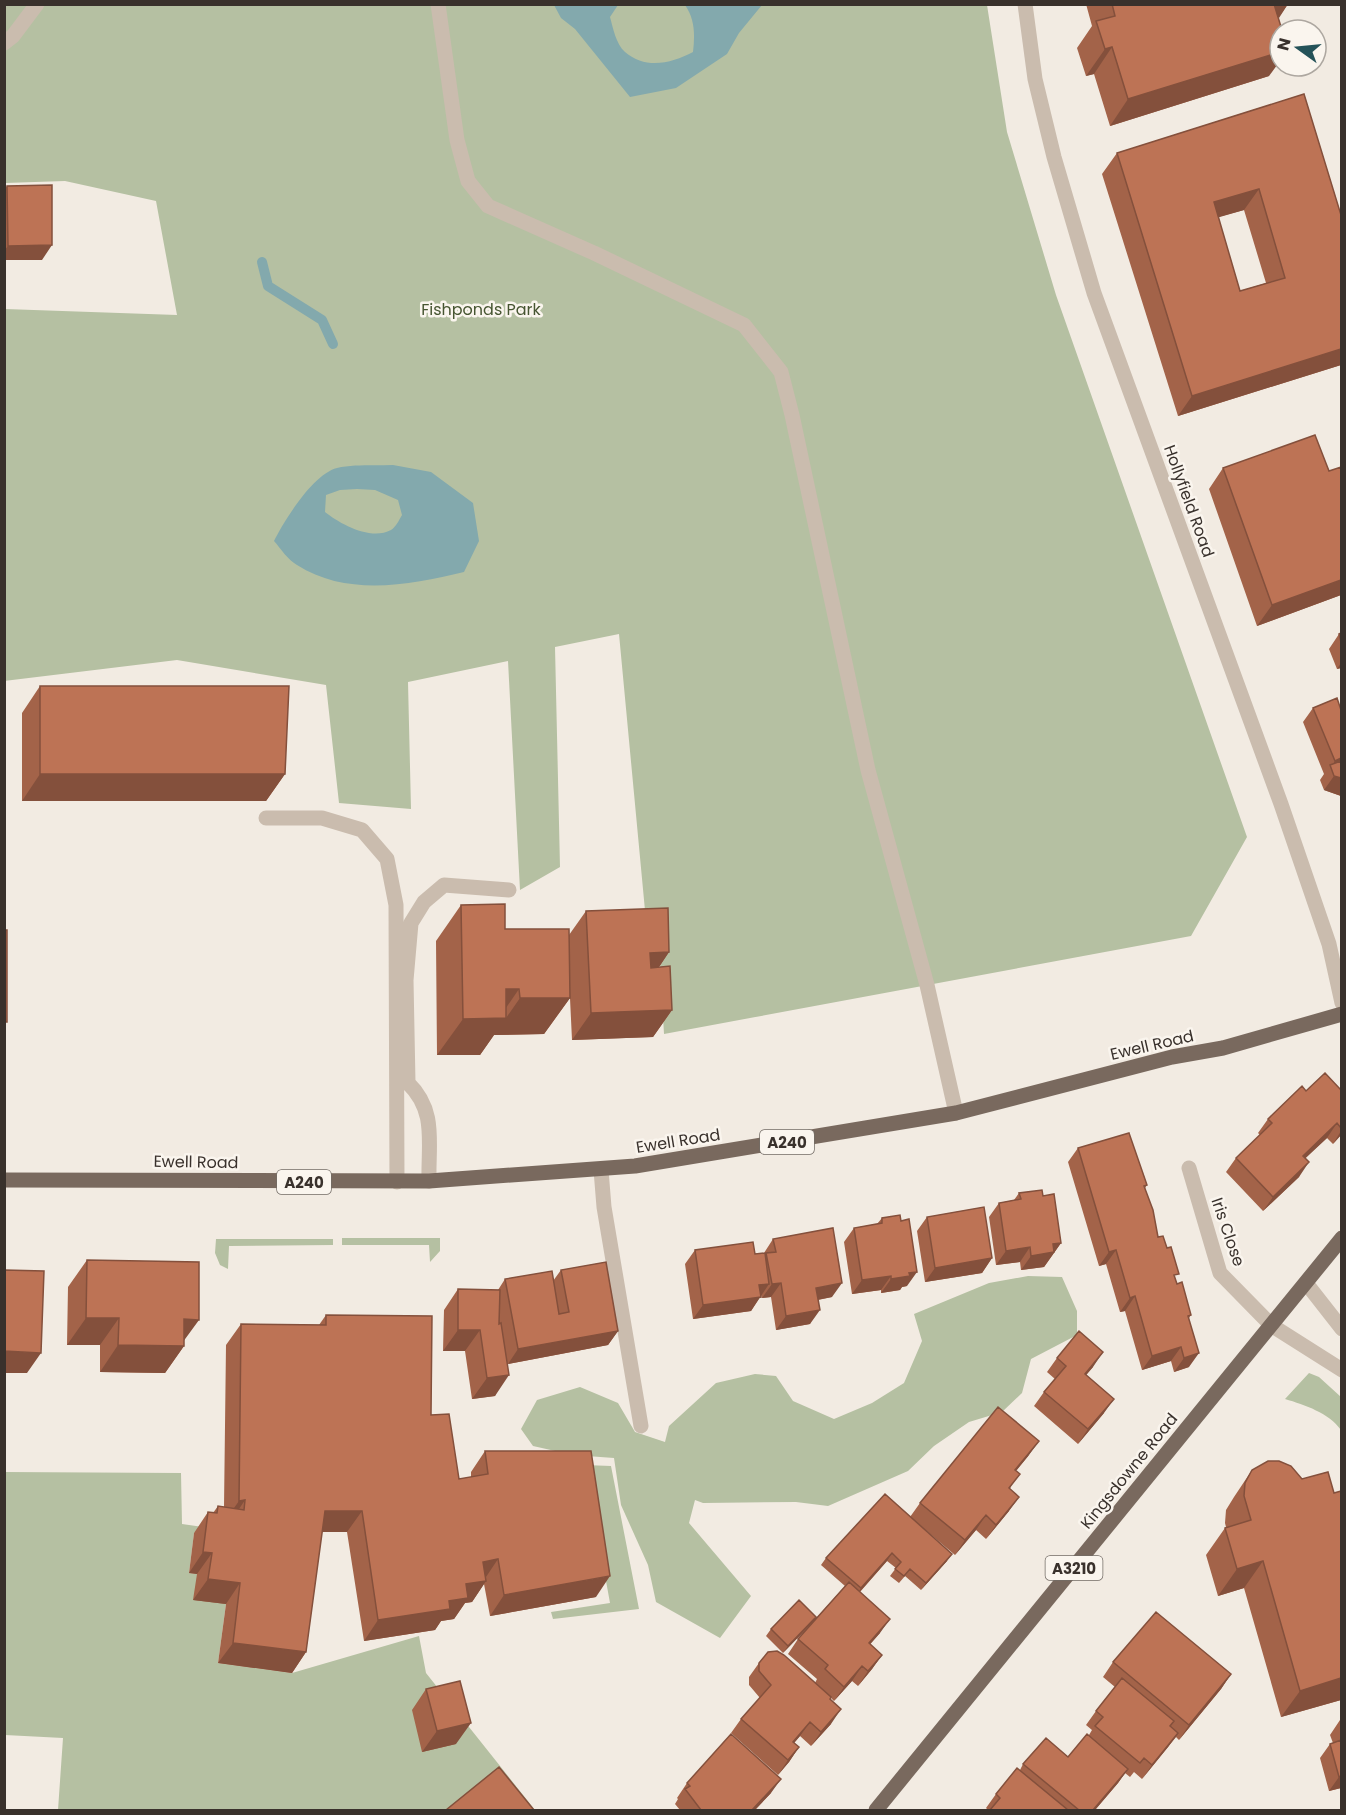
<svg xmlns="http://www.w3.org/2000/svg" width="1346" height="1815" font-family="Poppins,sans-serif">
  <style>
    .green { fill: #b5c0a2 }
    .water { fill: #83a9ad; fill-rule: evenodd }
    .lines { fill: none; stroke-linecap: round; stroke-linejoin: round }
    .stream { stroke: #83a9ad; stroke-width: 10 }
    .service { stroke: #cabcae; stroke-width: 15 }
    .minor { stroke: #cabcae; stroke-width: 15 }
    .tertiary { stroke: #cabcae; stroke-width: 15 }
    .primary { stroke: #79695e; stroke-width: 15 }
    .wall { fill: #a36349; fill-rule: evenodd }
    .shaded-wall { fill: #84503c }
    .building { fill: #bd7355; stroke: #84503c; stroke-width: 1.5; fill-rule: evenodd }
    .labels { text-anchor: middle; dominant-baseline: central; stroke-width: 5; stroke-linejoin: round; paint-order: stroke }
    .shield { fill: #faf5ee; stroke: #736c66; stroke-width: 1.5 }
    .shield-label { font-size: 15px; font-weight: bold; fill: #39312c }
    .park-label { font-size: 16px; fill: #465531; stroke: #faf5ee }
    .street-label { font-size: 16px; fill: #39312c; stroke: #faf5ee }
  </style>
  <rect width="100%" height="100%" fill="#f2ebe2"/>
  <path class="green" d="M5,5H987L1007,132L1056,295L1247,837L1191,936L664,1034L658,929L646,921L619,634L555,647L560,867L520,890L508,661L408,682L411,809L339,803L326,685L177,660L4,681L5,309L177,315L156,201L65,181L5,183Z
    M342,1238H440V1251L430,1262L429,1245H342Z
    M216,1239H333V1245L229,1246L228,1269L220,1265L215,1253Z
    M1028,1276L1062,1277L1077,1311V1335L1031,1359L1022,1393L1002,1412L969,1422L934,1446L908,1471L828,1506L796,1502L703,1503L695,1500L689,1523L751,1596L720,1638L656,1602L648,1565L621,1505L614,1458L573,1455L533,1446L521,1429L537,1400L580,1387L618,1403L635,1432L665,1442L669,1426L716,1383L755,1374L776,1376L793,1401L834,1419L872,1403L904,1383L922,1341L914,1314L989,1283Z
    M1309,1373L1319,1377L1341,1397V1430C1329,1413 1305,1405 1285,1399Z
    M585,1465L611,1466L639,1609L553,1619L551,1612L610,1603Z
    M5,1472L181,1473L182,1524L203,1527L194,1533L189,1573L197,1574L226,1604L218,1663L292,1673L419,1636L426,1673L535,1810H58L63,1738L5,1735Z"/>
  <path class="water" d="M554,5H618L610,17C613,28 616,44 625,52C646,70 672,63 693,52C695,35 695,19 685,5H762L739,33L727,54L676,88L630,97L575,29L561,18Z
    M393,465L431,472L473,503L479,541L464,572C410,585 347,597 297,565C288,560 281,549 274,541C284,521 313,474 337,468C354,464 375,466 393,465ZM357,489L375,490L398,500L402,515C399,520 396,527 391,530C371,541 340,524 325,512L326,495L340,490Z"/>
  <g class="lines">
    <path class="stream" d="M262,262L268,286L322,320L333,344"/>
    <path class="service" d="M438,4L457,140L468,181L488,206L594,253L744,325L781,372L792,415L868,770L927,985L956,1113
      M4,43L13,36L37,4
      M266,818H322L362,830L387,859L396,905L397,1182
      M601,1170L604,1207L641,1426
      M429,1181C428,1143 437,1111 408,1083L406,980L411,923L424,902L444,885L509,890"/>
    <path class="minor" d="M1189,1168L1220,1273L1271,1325L1342,1370
      M1306,1283L1342,1329"/>
    <path class="tertiary" d="M1025,4L1035,79L1054,157L1094,293L1281,804L1329,944L1342,1003"/>
    <path class="primary" d="M4,1180L429,1181L635,1166L956,1113L1172,1057L1223,1048L1342,1014
      M876,1810L1342,1238"/>
  </g>
  <path class="wall" d="M1086,4H1288L1278,18L1269,76L1110,126L1094,74L1086,76L1077,48L1092,26Z
    M1304,94L1341,215V365L1178,416L1102,174L1117,153ZM1244,210L1266,283L1240,291L1218,217Z
    M7,186L42,260H4V190Z
    M1223,468L1341,595L1257,626L1209,489Z
    M1341,633V668L1337,669L1329,649L1339,634Z
    M40,686L285,774L266,801H22V713Z
    M1337,698L1341,796L1324,790L1320,780L1324,774L1303,722L1313,708Z
    M461,905L505,929L569,935L586,911L669,952L659,967L672,1010L653,1037L572,1040L570,998L544,1034L494,1035L480,1055H437L436,941Z
    M1341,1090V1135L1333,1144L1327,1138L1305,1158L1299,1177L1263,1211L1226,1172L1236,1158L1260,1135L1258,1133L1268,1119L1306,1091Z
    M1078,1148L1147,1185L1145,1188L1158,1237L1177,1284L1191,1315L1189,1318V1367L1174,1372L1171,1361L1142,1370L1125,1311L1120,1312L1106,1264L1099,1266L1068,1162Z
    M1019,1193L1043,1196L1061,1243L1044,1267L1021,1270L1020,1262L996,1265L989,1217L999,1203L1014,1200Z
    M927,1217L992,1258L982,1273L925,1282L917,1231Z
    M882,1218L907,1286L902,1287L900,1290L881,1293V1290L852,1294L844,1242L854,1228L877,1224Z
    M773,1239L832,1297L818,1300L810,1324L776,1330L771,1297L762,1298L761,1295L751,1311L693,1319L685,1264L695,1250L755,1254L764,1253Z
    M87,1260L184,1340V1346L165,1373L100,1372V1345H67L68,1287Z
    M561,1270L618,1331L608,1345L508,1364L495,1396L472,1399L465,1351H443L444,1310L458,1289L498,1290L505,1279L553,1281Z
    M326,1315L431,1415L459,1479L471,1477V1472L485,1451L596,1597L490,1616L484,1584L472,1602L465,1603L454,1619L441,1621L435,1630L364,1641L347,1532H322L306,1652L292,1673L218,1663L226,1604L193,1600L197,1574L189,1573L194,1533L208,1512L213,1513L218,1506L224,1507L226,1345L241,1324L319,1325Z
    M1057,1358L1093,1367L1086,1375L1104,1413L1078,1444L1034,1406L1044,1392L1055,1379L1047,1372Z
    M1029,1455L1016,1471L1010,1489L1009,1511L986,1539L976,1530L955,1555L917,1523L947,1561L921,1590L905,1576L899,1583L890,1576L896,1568L887,1561L860,1592L880,1633L870,1644L882,1655L872,1669L858,1686L852,1681L834,1701L831,1698L830,1699L831,1724L811,1746L800,1736L794,1743L799,1747L789,1762L778,1775L731,1733L741,1719L760,1698L749,1685V1677L759,1663L815,1683L817,1679L788,1654L798,1639L845,1586L821,1565L826,1558L910,1517L920,1503Z
    M1252,1470L1302,1479L1334,1493L1341,1491V1700L1281,1717L1244,1588L1218,1596L1206,1555L1225,1528L1226,1527L1225,1523L1226,1510L1234,1497Z
    M816,1617L811,1624L783,1653L766,1636L771,1629Z
    M1113,1662L1231,1674L1221,1689L1179,1740L1176,1737L1168,1747L1142,1779L1134,1772L1130,1777L1125,1773L1118,1783L1095,1810H988L986,1808L996,1794L1020,1770L1023,1764L1068,1757L1089,1735L1092,1730L1086,1725L1096,1711L1115,1687L1103,1677Z
    M426,1689L456,1744L422,1752L412,1710Z
    M1340,1720H1341V1788L1329,1791L1320,1758L1330,1744L1333,1743L1330,1735Z
    M687,1783L771,1793L755,1810H680L675,1804L678,1799L677,1798Z"/>
  <path class="shaded-wall" d="M1269,4H1288L1279,18Z
    M1112,47L1094,74L1086,76L1105,49Z
    M1280,52V61L1269,76L1110,126L1128,99Z
    M1259,189L1244,210L1199,223L1214,202Z
    M52,245L42,260H4V251L8,246Z
    M1341,349V365L1178,416L1192,396Z
    M1341,580V595L1257,626L1272,605Z
    M1341,663V668L1337,669Z
    M1341,758V768L1331,767L1335,761Z
    M40,774H285L266,801H22Z
    M1334,776L1341,778V796L1324,790Z
    M669,952L651,979L650,953Z
    M506,989H519L499,1018H506L520,998H570L544,1034L494,1035L480,1055H437L463,1019Z
    M672,1010L653,1037L572,1040L591,1013Z
    M1337,1123L1327,1138L1293,1170L1303,1156Z
    M1341,1131V1135L1333,1144Z
    M1309,1162L1299,1177L1263,1211L1273,1197Z
    M1061,1243L1044,1267L1021,1270L1031,1256L1053,1244Z
    M1030,1247L1020,1262L996,1265L1006,1251Z
    M1116,1250L1106,1264L1099,1266L1109,1252Z
    M992,1258L982,1273L925,1282L935,1268Z
    M917,1272L907,1286L902,1287L900,1290L881,1293L891,1279L909,1273Z
    M891,1276L881,1290L852,1294L862,1280Z
    M781,1283L771,1297L762,1298L772,1284Z
    M842,1283L832,1297L806,1302L816,1288Z
    M769,1284L751,1311L693,1319L703,1305L759,1285Z
    M1135,1296L1125,1311L1120,1312L1130,1298Z
    M820,1310L810,1324L776,1330L786,1316Z
    M86,1318H119L100,1345H67Z
    M184,1319L199,1320L180,1346H184L165,1373L100,1372L118,1345Z
    M458,1330H480L465,1351H443Z
    M618,1331L608,1345L508,1364L518,1349Z
    M1181,1347L1171,1361L1142,1370L1152,1356Z
    M4,1351L41,1353L27,1373H4Z
    M1103,1352L1093,1367L1075,1388L1085,1374Z
    M1199,1353L1189,1367L1174,1372L1184,1358Z
    M509,1375L495,1396L472,1399L487,1378Z
    M1114,1399L1104,1413L1078,1444L1088,1429Z
    M1039,1441L1029,1455L1005,1484L1015,1470Z
    M1019,1497L1009,1511L986,1539L996,1525Z
    M245,1500L231,1521L224,1522L239,1501Z
    M325,1511H362L347,1532H310Z
    M986,1515L976,1530L955,1555L965,1540Z
    M203,1552L212,1553L197,1574L189,1573Z
    M892,1553L887,1561L856,1596L861,1588Z
    M952,1554L947,1561L921,1590L926,1583Z
    M498,1559L484,1580L483,1562Z
    M1263,1561L1244,1588L1218,1596L1237,1569Z
    M610,1576L596,1597L490,1616L504,1595Z
    M208,1579L240,1583L226,1604L193,1600Z
    M486,1581L472,1602L465,1603L454,1619L441,1621L435,1630L364,1641L378,1620L449,1601L466,1584Z
    M816,1617L811,1624L783,1653L788,1646Z
    M890,1619L880,1633L859,1657L869,1643Z
    M233,1643L306,1652L292,1673L218,1663Z
    M882,1655L872,1669L858,1686L868,1671Z
    M862,1666L852,1681L834,1701L844,1687Z
    M1231,1674L1221,1689L1179,1740L1189,1725Z
    M1341,1678V1700L1281,1717L1300,1691Z
    M841,1709L831,1724L811,1746L821,1732Z
    M810,1722L800,1736L783,1756L793,1742Z
    M471,1723L456,1744L422,1752L437,1731Z
    M1178,1733L1168,1747L1142,1779L1152,1765Z
    M799,1747L789,1762L778,1775L788,1760Z
    M1128,1769L1118,1783L1095,1810H1093Z
    M1341,1776V1788L1329,1791L1339,1777Z
    M781,1779L771,1793L755,1810H752Z"/>
  <path class="building" d="M1112,4H1274L1282,30H1280V52L1128,99L1112,47L1105,49L1096,21L1115,16Z
    M1304,94L1341,215V349L1192,396L1117,153ZM1259,189L1285,278L1240,291L1214,202Z
    M52,185V245L8,246L7,186Z
    M1315,435L1329,471L1341,467V580L1272,605L1223,468Z
    M1341,633V642L1339,634Z
    M40,686H289L285,774H40Z
    M1337,698L1341,710V758L1335,761L1313,708Z
    M1341,761V778L1334,776L1330,765Z
    M505,904V929H569L570,998H520L519,989H506V1018L463,1019L461,905Z
    M668,908L669,952L650,953L651,968L670,966L672,1010L591,1013L586,911Z
    M4,930H7V1022H4Z
    M1325,1073L1341,1090V1128L1337,1123L1303,1156L1309,1162L1273,1197L1236,1158L1272,1123L1268,1119L1302,1086L1306,1091Z
    M1129,1133L1147,1185L1144,1186L1153,1210L1158,1237L1163,1236L1167,1248L1171,1247L1179,1274L1174,1275L1177,1284L1182,1282L1191,1315L1188,1316L1199,1353L1184,1358L1181,1347L1152,1356L1135,1296L1130,1298L1116,1250L1109,1252L1078,1148Z
    M1042,1190L1043,1196L1054,1194L1061,1243L1053,1244L1054,1252L1031,1256L1030,1247L1006,1251L999,1203L1021,1199L1019,1193Z
    M984,1207L992,1258L935,1268L927,1217Z
    M900,1215L901,1221L909,1219L917,1272L909,1273L910,1276L891,1279V1276L862,1280L854,1228L882,1223V1218Z
    M833,1228L842,1283L816,1288L820,1310L786,1316L781,1283L772,1284L766,1253L776,1252L773,1239Z
    M753,1242L755,1254L765,1253L769,1284L759,1285L761,1297L703,1305L695,1250Z
    M87,1260L199,1262V1320L184,1319V1346L118,1345L119,1318H86Z
    M606,1262L618,1331L518,1349L505,1279L552,1271L559,1314L569,1312L561,1270Z
    M4,1270L44,1271L41,1353L4,1351Z
    M458,1289L500,1290L499,1324L501,1323L509,1375L487,1378L480,1330H458Z
    M326,1315L432,1316L431,1415L449,1414L459,1479L488,1474L485,1451H591L610,1576L504,1595L498,1559L483,1562L486,1581L466,1584L468,1598L449,1601L450,1609L378,1620L362,1511H325L306,1652L233,1643L240,1583L208,1579L212,1553L203,1552L208,1512L217,1513L218,1506L244,1510L245,1500L239,1501L241,1324L326,1325Z
    M1079,1331L1103,1352L1085,1374L1114,1399L1088,1429L1044,1392L1066,1366L1057,1358Z
    M998,1407L1039,1441L1015,1470L1020,1474L1009,1488L1019,1497L996,1525L986,1515L965,1540L920,1503Z
    M1268,1461H1279L1291,1466L1302,1479L1328,1472L1334,1493L1341,1491V1678L1300,1691L1263,1561L1237,1569L1225,1528L1251,1520L1244,1496L1245,1483L1252,1470Z
    M885,1494L952,1554L926,1583L910,1569L904,1576L895,1569L901,1562L892,1553L861,1588L826,1558Z
    M849,1582L890,1619L869,1643L882,1655L868,1671L862,1666L844,1687L825,1669L828,1665L798,1639Z
    M799,1600L816,1617L788,1646L771,1629Z
    M1156,1612L1231,1674L1189,1725L1113,1662Z
    M777,1651L784,1655L831,1697L830,1699L841,1709L821,1732L810,1722L793,1742L799,1747L788,1760L741,1719L771,1685L759,1671V1663L768,1652Z
    M1122,1678L1174,1721L1170,1726L1178,1733L1152,1765L1144,1758L1140,1763L1095,1726L1103,1717L1096,1711Z
    M460,1681L471,1723L437,1731L426,1689Z
    M731,1734L781,1779L752,1810H701L685,1789L690,1786L687,1783Z
    M1087,1734L1128,1769L1093,1810H1079L1023,1764L1046,1738L1068,1757Z
    M1341,1740V1776L1339,1777L1330,1744Z
    M499,1767L534,1810H446Z
    M1017,1768L1068,1810H990L1000,1798L996,1794Z"/>
  <g class="labels">
    <g class="shield">
      <rect x="760" y="1130" width="54" height="24" rx="4.5"/>
      <rect x="277" y="1170" width="54" height="24" rx="4.5"/>
      <rect x="1045.5" y="1556" width="57" height="24" rx="4.5"/>
    </g>
    <g class="shield-label">
      <text x="787" y="1142">A240</text>
      <text x="304" y="1182">A240</text>
      <text x="1074" y="1568">A3210</text>
    </g>
    <g class="park-label">
      <text x="481" y="309">Fishponds Park</text>
    </g>
    <g class="street-label">
      <text transform="translate(1189 501) rotate(70)">Hollyfield Road</text>
      <text transform="translate(1152 1045) rotate(-13)">Ewell Road</text>
      <text transform="translate(678 1141) rotate(-9)">Ewell Road</text>
      <text transform="translate(196 1162) rotate(1)">Ewell Road</text>
      <text transform="translate(1228 1232) rotate(71)">Iris Close</text>
      <text transform="translate(1129 1471) rotate(-51)">Kingsdowne Road</text>
    </g>
  </g>
  <rect width="1346" height="1815" fill="none" stroke="#39312c" stroke-width="12"/>
  <g transform="translate(1298 48) rotate(285)"><circle r="28" fill="#faf5ee" stroke="#ada7a0" stroke-width="1.5"/>
  <path d="M0-4.5L10 22L0 15L-10 22Z" fill="#245258"/>
  <text y="-9" font-size="16" font-weight="bold" text-anchor="middle" fill="#39312c">N</text>
  </g>
</svg>
